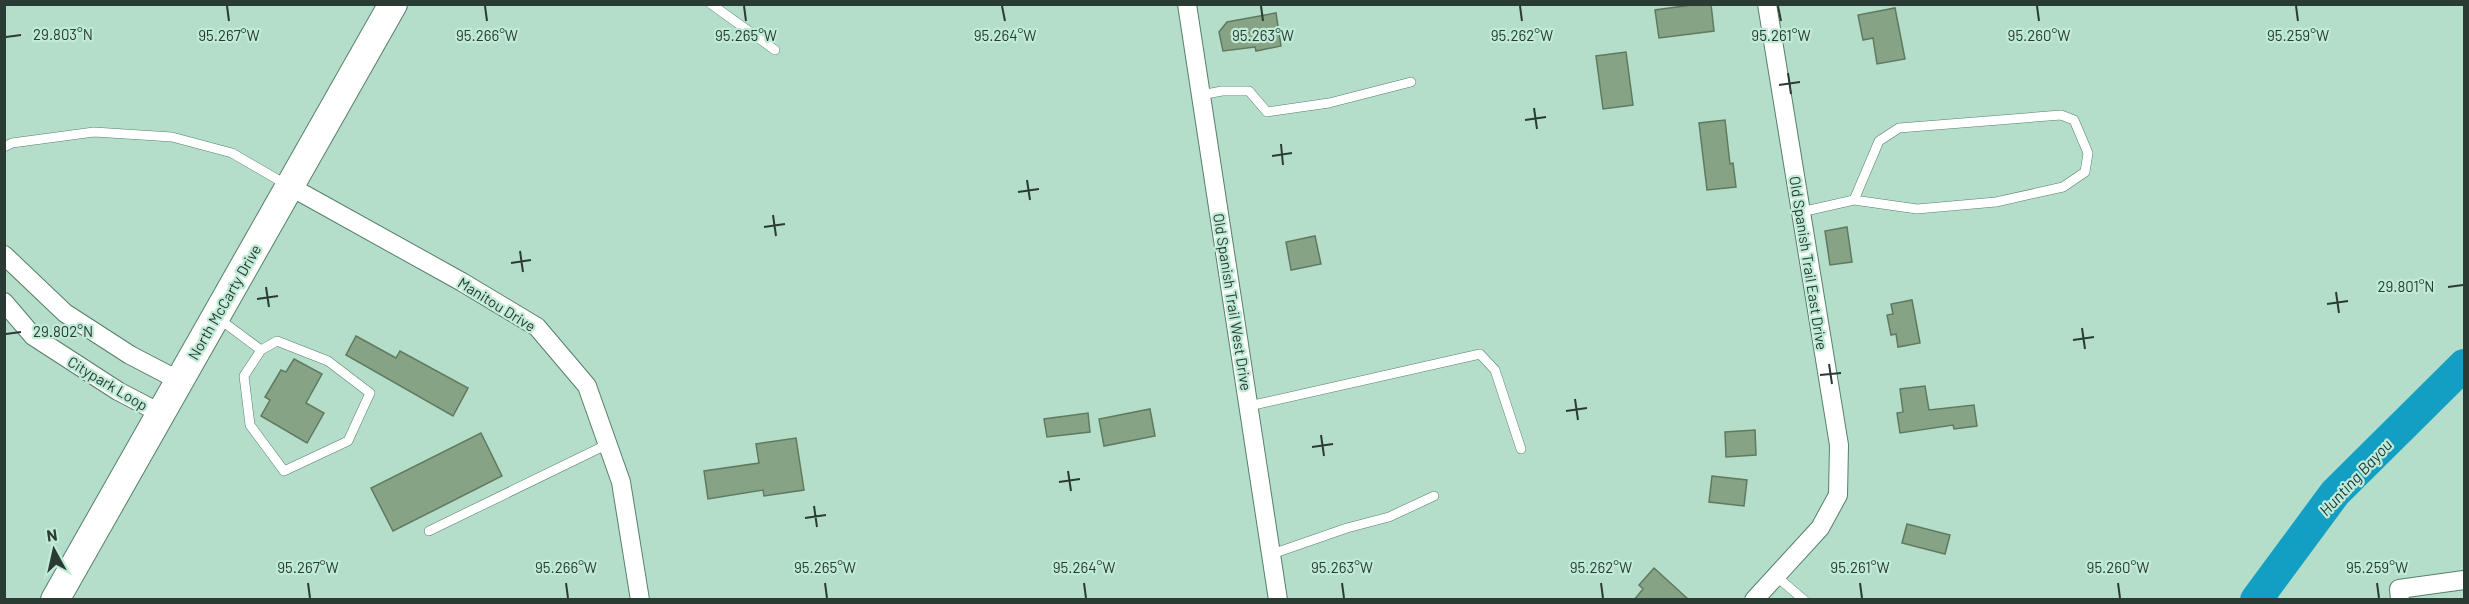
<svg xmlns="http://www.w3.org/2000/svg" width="2469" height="604" font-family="Barlow,sans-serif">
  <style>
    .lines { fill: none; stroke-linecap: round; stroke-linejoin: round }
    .river { stroke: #139ec4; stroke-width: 32 }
    .building { fill: #87a386; stroke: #5f7a5e; stroke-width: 1.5 }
    .lane-casing { stroke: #577f6c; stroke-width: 10 }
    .street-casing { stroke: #577f6c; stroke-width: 20 }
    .primary-casing { stroke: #577f6c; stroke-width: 30 }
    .lane { stroke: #fff; stroke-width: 9 }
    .street { stroke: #fff; stroke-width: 18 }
    .primary { stroke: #fff; stroke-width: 28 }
    .ticks { fill: none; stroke: #2a3b33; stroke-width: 2 }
    .labels { text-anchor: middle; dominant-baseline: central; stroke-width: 4.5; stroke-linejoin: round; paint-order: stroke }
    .street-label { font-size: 15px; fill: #2a3b33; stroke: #c0ebd6 }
    .water-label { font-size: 16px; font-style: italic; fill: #19323c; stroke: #c0ebd6 }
    .ticks-label { font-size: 15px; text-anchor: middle; fill: #2a3b33; stroke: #c0ebd6; stroke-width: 4.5; stroke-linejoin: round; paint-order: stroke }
  </style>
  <rect width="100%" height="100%" fill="#b4dec9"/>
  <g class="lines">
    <path class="river" d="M2256,600L2335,493L2464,365"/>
  </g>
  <path class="building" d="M1699,4H1711L1714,31L1659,38L1655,10Z
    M1895,8L1905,59L1877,64L1873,38L1863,40L1858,15Z
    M1276,13L1281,46L1256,51L1255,47L1223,51L1219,32L1227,22Z
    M1626,52L1633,105L1603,109L1596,56Z
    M1725,120L1730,164L1733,163L1736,187L1707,190L1699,123Z
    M1847,227L1852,262L1830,265L1825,231Z
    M1315,236L1321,264L1291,270L1286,242Z
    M1912,300L1920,343L1898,347L1896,334L1891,335L1887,315L1893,314L1891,304Z
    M356,336L396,358L400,351L468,388L453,416L346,355Z
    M294,359L322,374L306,403L324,413L307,443L261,416L270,400L265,397L281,370L286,372Z
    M1925,386L1929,410L1974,405L1977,426L1954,429L1953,425L1900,433L1897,413L1903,412L1900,389Z
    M1150,409L1155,436L1104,446L1099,419Z
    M1088,413L1090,432L1047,437L1044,419Z
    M1755,430L1756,455L1726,457L1725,432Z
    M481,433L502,476L393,531L371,488Z
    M796,438L804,490L764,496L763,490L708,499L704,471L759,463L756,444Z
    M1712,476L1747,480L1744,506L1709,502Z
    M1907,524L1950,535L1945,554L1902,543Z
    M1654,568L1689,600H1634L1643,589L1639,585Z"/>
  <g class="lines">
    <g class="lane-casing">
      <path id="lane" d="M711,4L775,50
        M1201,95L1222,91H1249L1267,112L1329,103L1411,82
        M4,147L12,143L94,132L172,137L232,153L287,185
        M1801,212L1854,200L1879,141L1899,128L2061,115L2074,120L2088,153L2085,172L2063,187L1996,202L1917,209L1854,200
        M218,318L261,350L244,376L250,425L284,471L348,441L370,393L328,361L277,341L261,350
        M1249,406L1480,354L1495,370L1521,449
        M429,531L608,444
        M1272,554L1347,528L1389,517L1434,496
        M1776,576L1804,600"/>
    </g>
    <g class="street-casing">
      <path id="street" d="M1187,4L1278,600
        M291,187L462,282L537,327L587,386L621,482L640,600
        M4,255L65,313L130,355L178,380
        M4,302L33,336L118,391L160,413
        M1754,600L1820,528L1838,495L1839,445L1767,4
        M2400,600L2399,589L2464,580"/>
    </g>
    <g class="primary-casing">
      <path id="primary" d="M55,600L393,4"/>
    </g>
    <use href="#lane" class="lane"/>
    <use href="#street" class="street"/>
    <use href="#primary" class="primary"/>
  </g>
  <path class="ticks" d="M227,6L229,21M485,6L487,21M744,6L746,21M1002,6L1005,21M1261,6L1263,21M1520,6L1522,21M1778,6L1781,21M2037,6L2039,21M2296,6L2298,21M6,37L21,35M1788,73L1791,94M1779,85L1800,82M1534,108L1537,129M1525,120L1546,117M1281,144L1283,165M1272,156L1292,153M1027,180L1030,200M1018,192L1039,189M773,215L776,236M764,227L785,224M520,251L523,272M511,263L531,260M266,287L269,307M2448,287L2463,285M2336,292L2339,313M257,299L278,296M2327,304L2348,301M2082,328L2085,349M6,334L21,332M2073,340L2094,337M1829,364L1832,384M1820,375L1841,373M1575,399L1578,420M1566,411L1587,408M1321,435L1324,456M1312,447L1333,444M1068,471L1071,491M1059,482L1080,479M814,506L817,527M805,518L826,515M308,583L310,598M566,583L568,598M825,583L827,598M1084,583L1086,598M1342,583L1344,598M1601,583L1603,598M1860,583L1862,598M2118,583L2120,598M2377,583L2379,598"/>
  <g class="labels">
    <g class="street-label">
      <text transform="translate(1809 263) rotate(81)">Old Spanish Trail East Drive</text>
      <text transform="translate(224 302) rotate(-60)">North McCarty Drive</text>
      <text transform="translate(1233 302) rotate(81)">Old Spanish Trail West Drive</text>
      <text transform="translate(497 304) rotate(32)">Manitou Drive</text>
      <text transform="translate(108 383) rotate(31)">Citypark Loop</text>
    </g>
    <g class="water-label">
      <text transform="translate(2355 477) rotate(-47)">Hunting Bayou</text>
    </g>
  </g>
  <g class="ticks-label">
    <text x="63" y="40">29.803°N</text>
    <text x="229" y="41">95.267°W</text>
    <text x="487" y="41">95.266°W</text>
    <text x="746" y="41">95.265°W</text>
    <text x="1005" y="41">95.264°W</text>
    <text x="1263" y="41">95.263°W</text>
    <text x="1522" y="41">95.262°W</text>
    <text x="1781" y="41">95.261°W</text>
    <text x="2039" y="41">95.260°W</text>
    <text x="2298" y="41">95.259°W</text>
    <text x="2406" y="292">29.801°N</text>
    <text x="63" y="337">29.802°N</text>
    <text x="308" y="573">95.267°W</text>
    <text x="566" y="573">95.266°W</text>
    <text x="825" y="573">95.265°W</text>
    <text x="1084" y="573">95.264°W</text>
    <text x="1342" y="573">95.263°W</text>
    <text x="1601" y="573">95.262°W</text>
    <text x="1860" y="573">95.261°W</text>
    <text x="2118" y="573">95.260°W</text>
    <text x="2377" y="573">95.259°W</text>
  </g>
  <rect width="2469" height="604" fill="none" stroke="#2a3b33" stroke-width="12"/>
  <g transform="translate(54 550) rotate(352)" stroke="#c0ebd6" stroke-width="4.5" paint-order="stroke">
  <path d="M0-4.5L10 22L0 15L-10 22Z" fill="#2a3b33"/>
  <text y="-9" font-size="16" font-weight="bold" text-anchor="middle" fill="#2a3b33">N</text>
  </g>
</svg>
